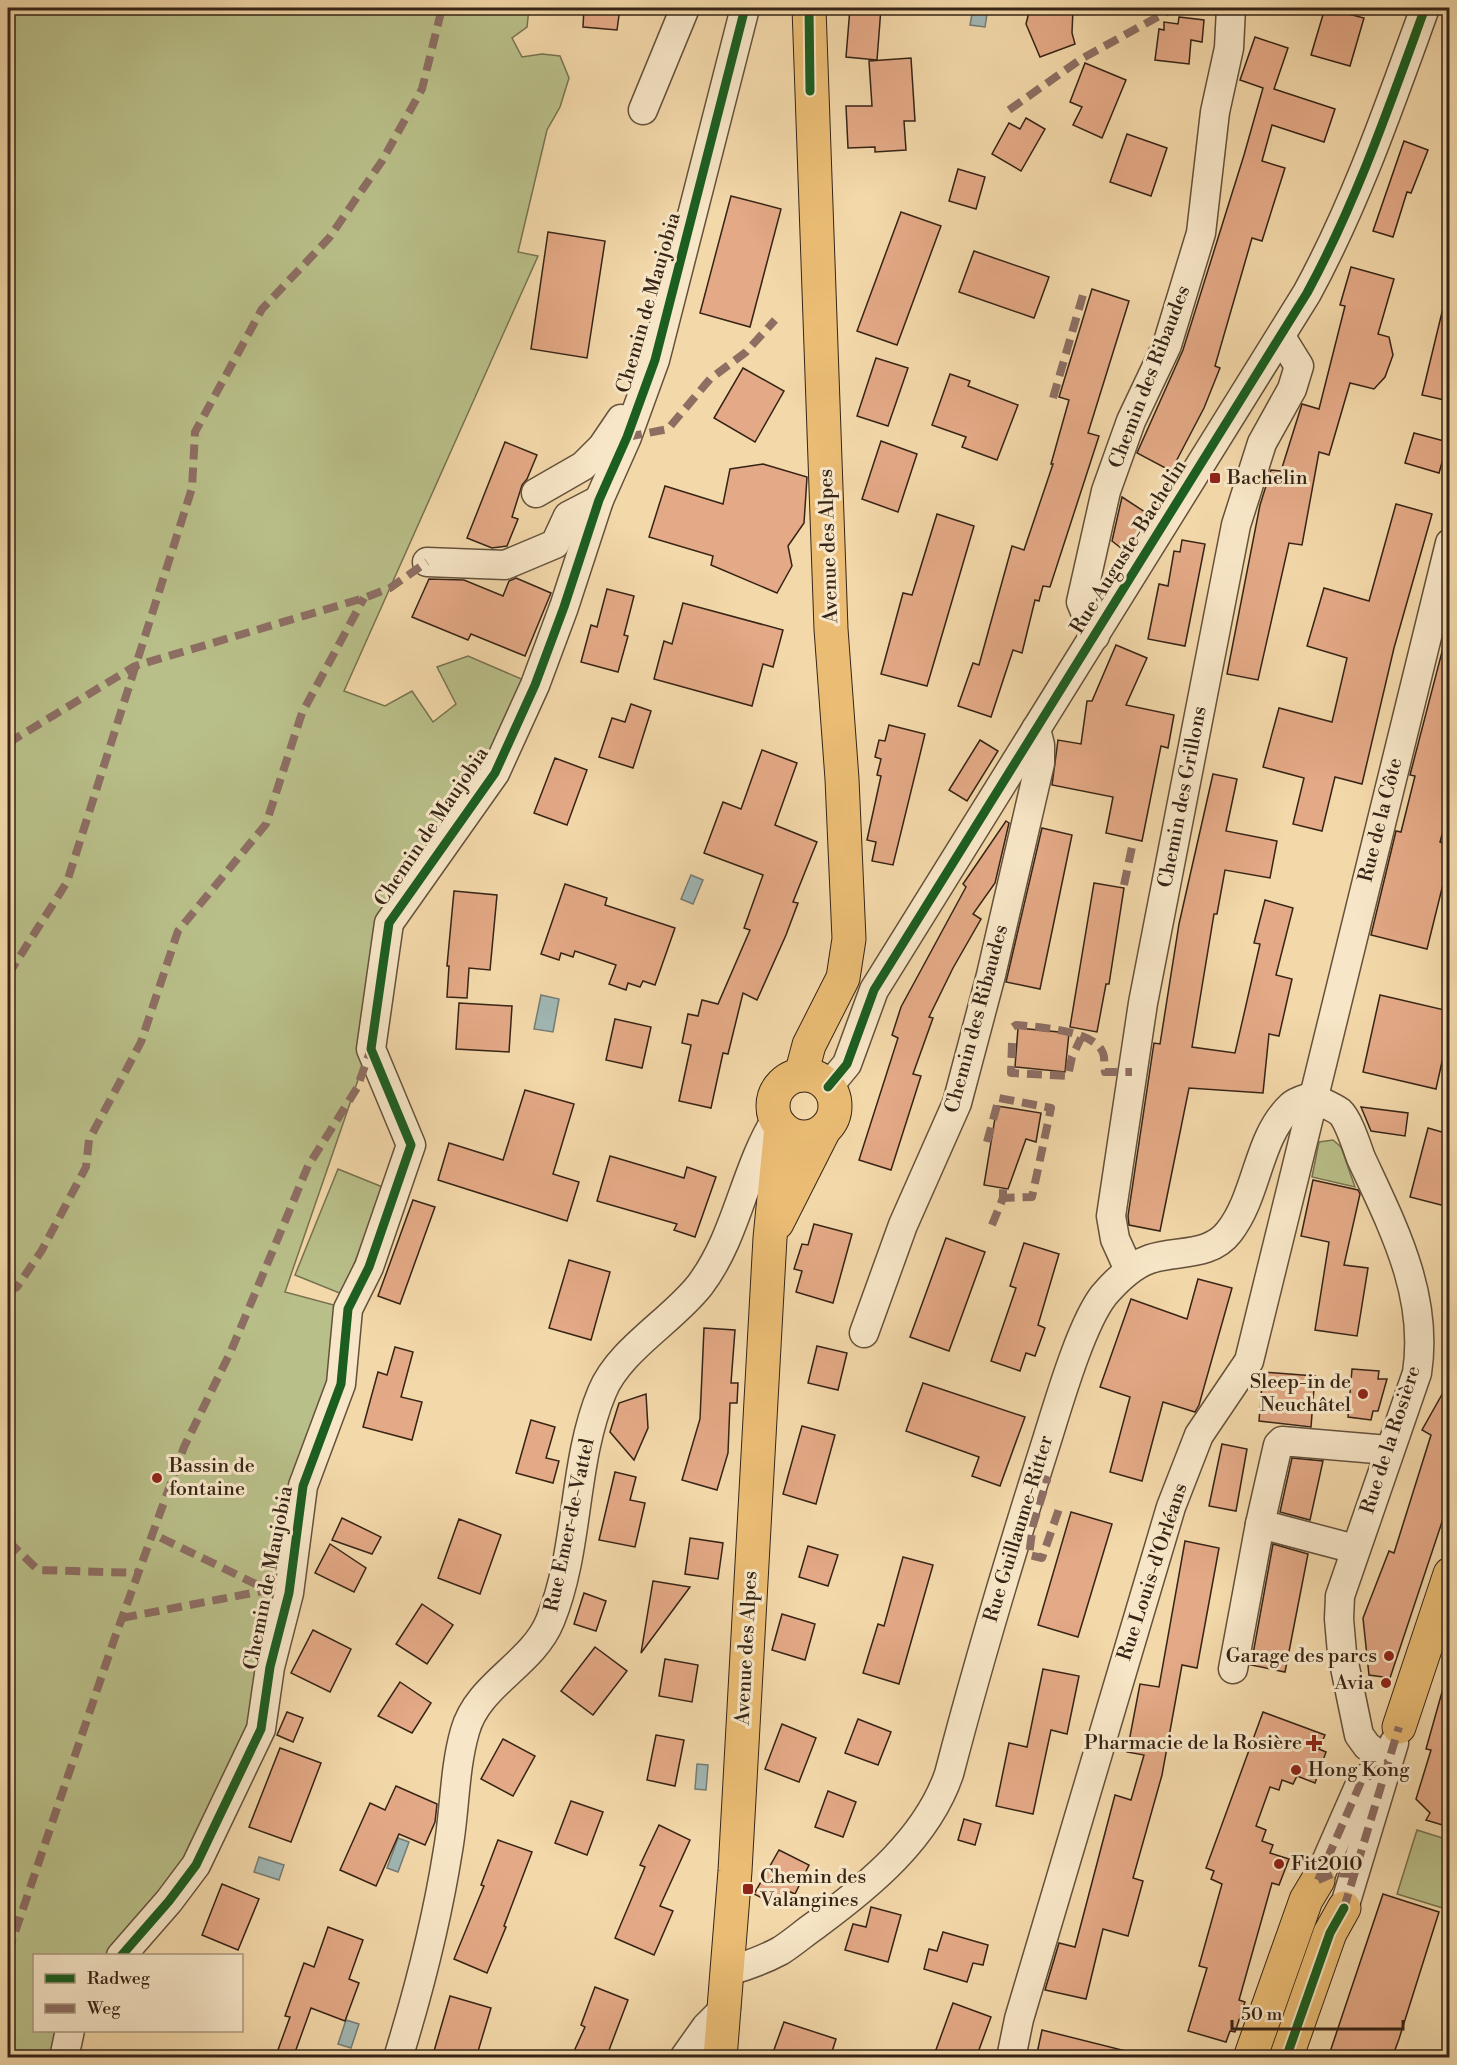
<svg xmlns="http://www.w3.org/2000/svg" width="1457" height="2065" viewBox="0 0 1457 2065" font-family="'Libre Bodoni',serif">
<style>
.green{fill:#b9bf89;stroke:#787250;stroke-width:1.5}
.water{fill:#a0b7b4;stroke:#767c75;stroke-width:1.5}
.building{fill:#e4a986;stroke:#362416;stroke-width:1.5}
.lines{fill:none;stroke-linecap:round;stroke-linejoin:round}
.minor-casing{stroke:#65513b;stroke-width:31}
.major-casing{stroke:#362416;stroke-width:35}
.minor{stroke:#f7e6c7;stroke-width:28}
.major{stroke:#eabc74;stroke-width:33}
.quiet{stroke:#8d6e63;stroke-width:8;stroke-dasharray:15 8;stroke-linecap:butt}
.cycleway-casing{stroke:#f7e6c7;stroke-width:13}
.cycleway{stroke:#1b5e20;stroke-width:9}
.poi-dot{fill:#8f2418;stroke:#f7e6c7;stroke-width:2}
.labels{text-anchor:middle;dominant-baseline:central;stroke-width:6;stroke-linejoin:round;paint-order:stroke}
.street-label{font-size:20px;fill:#362416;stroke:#f7e6c7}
.poi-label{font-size:20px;fill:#362416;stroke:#f7e6c7;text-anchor:start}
</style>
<rect width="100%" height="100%" fill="#f3d8a9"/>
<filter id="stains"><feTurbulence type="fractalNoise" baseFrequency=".00333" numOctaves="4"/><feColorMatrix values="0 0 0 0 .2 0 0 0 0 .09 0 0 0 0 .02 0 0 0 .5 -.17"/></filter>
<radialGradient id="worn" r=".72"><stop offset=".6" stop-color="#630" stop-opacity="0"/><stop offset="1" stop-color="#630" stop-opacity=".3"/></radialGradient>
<!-- green -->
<g class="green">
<path d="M8,8H529L527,27L512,38L522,57L542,54L560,56L569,78L560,107L547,130L518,252L538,256L344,691L385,706L412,691L433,722L456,704L437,667L468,656L533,684L492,773L386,922L369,1048L285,1292L345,1308L254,1720L212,1819L115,1955L34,1956V2030L64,2031L58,2057L8,2058Z"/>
<path d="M1333,1140L1341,1147L1355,1187L1312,1177L1319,1142Z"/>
<path d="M338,1169L385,1188L342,1294L295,1275Z"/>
<path d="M1417,1830L1449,1840V1910L1397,1894Z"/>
</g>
<!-- water -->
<g class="water">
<path d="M973,8H988L985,27L970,25Z"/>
<path d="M691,875L703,880L693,904L681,899Z"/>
<path d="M541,995L559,999L553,1032L534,1029Z"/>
<path d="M697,1764L708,1765L706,1790L695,1789Z"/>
<path d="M398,1838L409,1842L398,1872L387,1868Z"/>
<path d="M259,1857L284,1865L279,1880L254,1872Z"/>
<path d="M346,2020L359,2024L351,2048L338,2044Z"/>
</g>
<!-- building -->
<g class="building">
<path d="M584,8H620L617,30L583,27Z"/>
<path d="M850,8H881L877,60L846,57Z"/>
<path d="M1030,8L1073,9L1072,33L1075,44L1040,57L1026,24Z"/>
<path d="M1325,8L1364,18L1350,66L1311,55Z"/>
<path d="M1179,17L1204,20L1202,42L1191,40L1189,64L1155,60L1159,29L1164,30V22L1178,24Z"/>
<path d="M1255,37L1288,48L1274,89L1335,109L1324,142L1272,125L1262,161L1285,168L1262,241L1252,238L1215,366L1220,368L1204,408L1171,471L1137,453L1183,350L1244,155L1263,88L1240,80Z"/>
<path d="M911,58L915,121H904L906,150L875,152V147L848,148L846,106H872L869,61Z"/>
<path d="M1085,63L1126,80L1102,138L1073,125L1082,107L1070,102Z"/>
<path d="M1026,118L1045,129L1021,171L992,154L1009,123L1020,129Z"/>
<path d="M1127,134L1167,148L1151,196L1110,182Z"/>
<path d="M1404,141L1428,150L1411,193L1407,192L1393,237L1373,231Z"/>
<path d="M958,169L985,177L976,209L949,201Z"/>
<path d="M731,196L781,209L750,327L700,313Z"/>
<path d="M901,212L941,226L897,345L857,331Z"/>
<path d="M548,232L605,241L587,358L531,349Z"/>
<path d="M974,251L1049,277L1034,318L959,292Z"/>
<path d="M1351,267L1394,279L1378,334L1389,337L1393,355L1385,377L1374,389L1350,383L1329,455L1319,452L1302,545L1289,543L1258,680L1227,674L1260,505L1271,470L1281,471L1302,404L1319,409L1345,306L1340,305Z"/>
<path d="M1092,289L1129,301L1088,433L1099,436L1050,587L1043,586L1039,601L1035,600L1022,653L1013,650L991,717L958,706L973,663L979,665L1012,546L1024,550L1053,464H1051L1069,400L1059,397Z"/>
<path d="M1443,308L1449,309V401L1422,395Z"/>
<path d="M876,358L908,368L888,426L857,416Z"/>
<path d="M743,368L784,391L755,442L714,418Z"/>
<path d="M950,374L970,381L968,386L1018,405L997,460L962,447L966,437L932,425Z"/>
<path d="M1414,433L1448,442L1439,473L1405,463Z"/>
<path d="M881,441L917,454L898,512L862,499Z"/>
<path d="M505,442L537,455L527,479L522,485L512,517L518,519L507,546L492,548L467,538Z"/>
<path d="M763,464L807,477L804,523L788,546L792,566L777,593L711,565L713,556L649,537L665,486L723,504L730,469Z"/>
<path d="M1122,497L1148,514L1126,552L1112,541Z"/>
<path d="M1396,504L1432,514L1394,648L1362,784L1335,777L1322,831L1293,824L1304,778L1263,767L1279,708L1332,722L1347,658L1307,646L1324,588L1369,601Z"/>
<path d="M937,514L974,526L927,686L881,674L903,593L912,595Z"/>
<path d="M1182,540L1205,544L1185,646L1148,639L1159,584L1168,586L1174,551L1180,552Z"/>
<path d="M516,578L551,593L525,656L471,634L468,640L412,617L429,579L464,580L503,596L509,581Z"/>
<path d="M607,589L634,596L624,635L628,636L618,672L581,662L591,625L597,627Z"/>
<path d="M683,603L783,630L773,667L763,664L752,706L654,679L664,641L672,644Z"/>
<path d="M1444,644L1449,645V810L1440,842L1449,845V860L1427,949L1371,935L1396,831L1401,832L1415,776L1410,775Z"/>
<path d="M1116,645L1147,658L1126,705L1174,715L1168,748L1161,746L1142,841L1106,833L1113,797L1052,785L1058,740L1081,744L1087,701H1092Z"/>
<path d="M631,704L651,711L633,768L599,757L612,718L625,722Z"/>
<path d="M889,725L925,734L893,865L872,861L876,842L867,840L881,776L877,775L881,759L875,757L879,740L885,741Z"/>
<path d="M980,740L998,751L967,801L949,790Z"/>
<path d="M762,750L797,763L775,825L817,842L793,902L798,903L786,935L757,1000L743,993L728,1054L723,1053L711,1108L679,1101L691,1045L682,1043L688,1014L698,1016L702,1000L718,1004L750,930L744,928L763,875L704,853L723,802L741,809Z"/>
<path d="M555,758L587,770L567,825L534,813Z"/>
<path d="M1213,774L1237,779L1226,831L1277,841L1270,878L1225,870L1217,914H1214L1192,1047L1235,1053L1260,944L1254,943L1265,900L1293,908L1276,975L1292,979L1279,1036L1269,1034L1263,1093L1189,1088L1160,1231L1129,1225L1128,1216L1154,1043L1160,1044L1179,924Z"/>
<path d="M1006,821L1009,823L995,883L973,914L981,919L953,968L929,1017L933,1018L913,1074L921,1076L891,1170L859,1160L898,1038L892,1035L901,1007L966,887L963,884Z"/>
<path d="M1042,828L1072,835L1040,989L1006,982Z"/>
<path d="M1094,883L1124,888L1109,984H1106L1097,1032L1070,1027Z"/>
<path d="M565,884L607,898L605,905L675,928L655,985L643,981L640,987L628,983L626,990L609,984L616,965L575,951L573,957L561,953L559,960L541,954Z"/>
<path d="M454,891L497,895L490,970L469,968L467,998L447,997L449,966H447Z"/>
<path d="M1380,995L1449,1011V1030L1436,1089L1363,1072Z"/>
<path d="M459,1003L512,1006L509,1052L456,1049Z"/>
<path d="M615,1019L651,1027L642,1068L606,1060Z"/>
<path d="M1018,1028L1069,1033L1065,1072L1015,1067Z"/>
<path d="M525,1090L574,1104L553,1174L579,1182L567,1221L438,1180L449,1143L503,1160Z"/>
<path d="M997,1106L1041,1113L1036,1142L1026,1139L1008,1189L984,1185Z"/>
<path d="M1361,1107L1408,1113L1405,1136L1371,1131Z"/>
<path d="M1428,1128L1449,1134V1207L1410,1197Z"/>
<path d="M610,1156L684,1178L687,1167L716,1177L695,1237L674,1230L677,1224L597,1201Z"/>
<path d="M1313,1180L1358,1190L1360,1194L1344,1265L1368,1268L1357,1336L1315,1330L1329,1242L1301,1236Z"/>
<path d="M413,1200L435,1207L400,1304L378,1296Z"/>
<path d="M814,1224L852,1234L833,1303L796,1292L802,1271L794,1269L802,1244L808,1245Z"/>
<path d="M946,1238L985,1252L949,1351L910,1337Z"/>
<path d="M1024,1243L1059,1254L1038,1325L1045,1328L1035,1356L1026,1353L1020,1371L991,1361L1016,1288L1010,1286Z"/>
<path d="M569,1260L610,1272L591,1340L549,1328Z"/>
<path d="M1198,1279L1232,1288L1199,1405L1195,1412L1163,1402L1142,1481L1110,1472L1130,1397L1100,1387L1131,1299L1187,1319Z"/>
<path d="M704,1328L735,1330L731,1383H738L737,1403H730L728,1453L717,1490L682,1480L700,1419Z"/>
<path d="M817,1346L847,1353L838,1390L808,1383Z"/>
<path d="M395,1347L413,1352L401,1397L422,1402L412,1440L363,1427L378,1372L387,1375Z"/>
<path d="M1352,1369L1379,1371L1378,1379H1387L1378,1411H1373L1371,1420L1348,1417Z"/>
<path d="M1263,1372L1315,1376L1311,1427L1259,1421Z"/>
<path d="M1449,1382V1501L1390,1678L1369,1675L1363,1618L1389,1551L1394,1553L1431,1435L1422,1430Z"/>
<path d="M923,1383L1025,1417L1000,1486L972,1476L979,1457L906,1431Z"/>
<path d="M646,1394L648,1428L634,1460L610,1432L619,1403Z"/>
<path d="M531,1420L555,1427L546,1458L559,1461L553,1483L516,1473Z"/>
<path d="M802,1426L835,1435L816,1504L783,1494Z"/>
<path d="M1222,1444L1247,1449L1236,1511L1209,1506Z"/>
<path d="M1292,1458L1323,1461L1310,1520L1280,1512Z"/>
<path d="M615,1472L636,1477L630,1500L645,1503L635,1547L599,1540Z"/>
<path d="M1071,1512L1112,1524L1078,1637L1038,1625Z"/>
<path d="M342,1518L381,1537L372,1554L332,1540Z"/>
<path d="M459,1519L501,1535L480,1594L438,1578Z"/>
<path d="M690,1538L723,1543L718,1579L685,1574Z"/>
<path d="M1185,1541L1219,1548L1197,1668L1182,1665L1162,1775L1133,1878L1143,1881L1128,1936L1103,1929L1086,1999L1045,1990L1059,1943L1075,1947L1115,1795L1131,1800L1144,1755L1127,1752L1140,1684L1159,1687Z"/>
<path d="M330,1544L366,1568L354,1592L315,1573Z"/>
<path d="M1273,1544L1308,1554L1285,1672L1251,1665Z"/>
<path d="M808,1546L838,1555L828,1586L799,1577Z"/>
<path d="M903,1557L933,1565L899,1684L863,1673L878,1624L884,1626Z"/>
<path d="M653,1581L690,1587L641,1653Z"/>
<path d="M584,1593L606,1601L596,1631L574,1624Z"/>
<path d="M422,1604L453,1625L427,1664L396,1644Z"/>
<path d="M782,1614L815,1624L805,1660L772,1650Z"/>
<path d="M313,1630L351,1649L330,1692L291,1673Z"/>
<path d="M595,1647L627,1671L593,1715L561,1691Z"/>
<path d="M665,1659L698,1665L692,1702L659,1696Z"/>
<path d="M1043,1669L1079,1676L1067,1734L1051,1730L1033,1814L996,1806L1009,1743L1027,1747Z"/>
<path d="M400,1682L431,1703L412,1733L378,1716Z"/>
<path d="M1444,1685H1449V1827L1426,1820L1430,1813L1416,1799L1431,1750L1426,1749Z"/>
<path d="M287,1712L303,1718L293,1742L277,1735Z"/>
<path d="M1263,1712L1325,1735L1319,1749L1326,1752L1315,1783L1297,1776L1293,1784L1282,1780L1279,1790L1270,1787L1256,1826L1266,1830L1262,1841L1273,1845L1270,1853L1289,1859L1279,1885L1272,1883L1239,2000L1245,2002L1235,2032L1230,2031L1226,2042L1188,2031L1207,1968L1199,1966L1222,1884L1211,1879L1214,1871L1206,1868Z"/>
<path d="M858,1719L891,1732L878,1765L845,1753Z"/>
<path d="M782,1724L816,1738L799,1782L765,1769Z"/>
<path d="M656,1735L684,1740L675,1786L647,1780Z"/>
<path d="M503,1739L535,1756L513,1796L481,1779Z"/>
<path d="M280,1748L321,1763L291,1842L249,1827Z"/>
<path d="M396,1786L437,1804L435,1822L425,1845L399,1834L376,1886L340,1870L370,1803L385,1810Z"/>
<path d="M828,1791L856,1802L843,1837L815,1827Z"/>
<path d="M571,1801L603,1812L587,1855L555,1843Z"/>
<path d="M964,1819L981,1824L975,1845L958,1840Z"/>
<path d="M659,1825L690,1840L660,1906L673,1911L654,1955L615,1938L645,1867L640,1865Z"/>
<path d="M498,1840L532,1852L504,1926L506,1927L487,1973L454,1959L484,1886L481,1885Z"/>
<path d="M779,1850L809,1865L795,1894L786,1890L778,1906L754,1894Z"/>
<path d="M222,1884L259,1899L238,1950L202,1935Z"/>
<path d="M1383,1894L1439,1912L1399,2039L1392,2058H1328Z"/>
<path d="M871,1907L901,1915L888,1962L845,1950L853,1924L866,1927Z"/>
<path d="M328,1927L363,1940L349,1979L359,1983L345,2021L311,2008L293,2058H275L290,2017L285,2016L304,1963L314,1967Z"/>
<path d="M943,1932L988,1945L983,1965L973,1963L967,1982L924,1969L929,1949L937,1951Z"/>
<path d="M595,1987L628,2000L606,2058H571L585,2027L581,2025Z"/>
<path d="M450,1996L491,2008L476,2058H432Z"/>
<path d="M953,2003L991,2017L976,2058H933Z"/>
<path d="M784,2022L836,2039L830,2058H771Z"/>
<path d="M1042,2030L1126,2051L1125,2058H1036Z"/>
</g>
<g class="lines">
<defs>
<g id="minor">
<path d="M643,110L685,8"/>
<path d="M536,493L583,466L602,447L621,419"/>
<path d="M427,562L505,565L555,544L568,516L599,500"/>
<path d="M1095,636L1081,602L1106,491L1131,421L1167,345L1201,233L1215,112L1229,48L1231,8"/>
<path d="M828,1087L847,1064L874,990L1307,293C1356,203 1390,104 1425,8"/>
<path d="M1311,1097C1320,1102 1332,1106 1340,1112C1348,1119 1357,1147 1361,1158C1393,1227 1429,1295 1417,1373L1340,1596L1339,1619L1342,1653L1359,1735L1367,1746L1388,1762"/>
<path d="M1129,1270L1115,1239L1111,1216L1143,1003L1236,525L1262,443L1292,389L1299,366L1281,337"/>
<path d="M864,1333L903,1225L957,1103L991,975L1040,763V745L1036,729"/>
<path d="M1260,1524L1355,1549"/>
<path d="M1233,1669L1260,1524L1278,1445L1282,1441L1388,1450"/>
<path d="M1318,1880L1361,1782L1388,1762"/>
<path d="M1344,1908L1394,1743"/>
<path d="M121,1956L169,1901L196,1865L261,1729L270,1667L289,1593L303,1486L341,1384L348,1309L369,1267L411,1145L371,1049L389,923L495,773L535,685L564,607L599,500L627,437L655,360L745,8"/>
<path d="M729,1971C746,1966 765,1959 780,1951C793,1943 805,1932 817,1924C870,1885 927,1838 949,1774C978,1663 1011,1553 1046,1443C1058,1405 1081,1324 1104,1295C1116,1281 1132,1265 1150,1259C1177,1250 1210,1257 1229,1232C1258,1195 1257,1138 1291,1106C1296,1101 1305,1099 1311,1097"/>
<path d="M64,2058L70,2030"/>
<path d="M398,2058C419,1990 437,1920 448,1850C455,1811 454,1769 465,1731C478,1684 532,1665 550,1621C580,1548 572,1464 602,1392C619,1350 672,1321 700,1285C737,1236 744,1171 776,1119"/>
<path d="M684,2058L706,2027L726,2007"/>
<path d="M1011,2058L1019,2019L1171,1507L1199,1435L1249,1361L1450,543"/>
</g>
<g id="major">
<path d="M801,1075L809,1045L843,978L849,939L842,779L831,629L809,8"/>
<circle cx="804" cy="1106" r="31"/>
<path d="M777,1223L824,1130"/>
<path d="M1399,1727L1450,1574"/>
<path d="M720,2058L735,1871L770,1238L781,1127"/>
<path d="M1250,2058L1306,1900L1318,1880"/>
<path d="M1286,2058L1330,1933L1344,1908"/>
</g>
</defs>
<!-- minor casing -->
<use href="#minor" class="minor-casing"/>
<!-- major casing -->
<use href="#major" class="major-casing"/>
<!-- minor -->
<use href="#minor" class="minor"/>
<!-- major -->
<use href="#major" class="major"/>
<!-- quiet -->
<g class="quiet">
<path d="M1009,110L1081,59L1174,8"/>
<path d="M1053,398L1085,288"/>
<path d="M627,437L668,429L710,379L746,352L775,320"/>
<path d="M8,743L135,666L364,598L390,588L427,562"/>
<path d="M1124,885L1133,842"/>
<path d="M8,975L67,882L192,488L195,432L262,309L329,238L382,161L422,89L442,8"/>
<path d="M1013,1027L1016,1025C1037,1027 1095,1030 1103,1053C1105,1058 1104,1066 1105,1072H1132"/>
<path d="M1012,1043L1011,1073L1068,1076L1072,1057L1081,1038"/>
<path d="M987,1142L999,1098L1051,1108L1032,1197L1003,1198"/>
<path d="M992,1225L1003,1198V1188"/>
<path d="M8,1292L17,1287L42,1250L86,1167L89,1140L141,1042L178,931L266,824L302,713L364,598"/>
<path d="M1036,1476L1047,1480L1033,1525L1029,1555L1042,1558L1061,1503"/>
<path d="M8,1541L38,1570L139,1573"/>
<path d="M122,1618L268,1590L153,1534"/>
<path d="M1318,1880L1361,1782L1388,1762"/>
<path d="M1318,1880L1334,1873L1354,1874"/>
<path d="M1344,1908L1399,1727"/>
<path d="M8,1953L114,1640L184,1447L231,1351L308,1166L357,1088L371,1049"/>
</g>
<defs>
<g id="cycleway">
<path d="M809,8L810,91"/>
<path d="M828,1087L847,1064L874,990L1307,293C1356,203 1390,104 1425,8"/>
<path d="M121,1956L169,1901L196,1865L261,1729L270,1667L289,1593L303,1486L341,1384L348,1309L369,1267L411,1145L371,1049L389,923L495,773L535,685L564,607L599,500L627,437L655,360L745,8"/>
<path d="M1286,2058L1330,1933L1344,1908"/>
</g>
</defs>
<!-- cycleway casing -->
<use href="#cycleway" class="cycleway-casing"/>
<!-- cycleway -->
<use href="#cycleway" class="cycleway"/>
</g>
<!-- markers -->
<g class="poi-dot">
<rect x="1209" y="472" width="12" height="12" rx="3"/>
<circle cx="1363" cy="1394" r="6"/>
<circle cx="157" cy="1478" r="6"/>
<circle cx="1389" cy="1656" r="6"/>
<circle cx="1386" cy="1683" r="6"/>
<path d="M1311 1734h6v6h6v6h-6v6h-6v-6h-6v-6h6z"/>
<circle cx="1296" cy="1770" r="6"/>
<circle cx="1279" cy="1864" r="6"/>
<rect x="742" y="1883" width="12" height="12" rx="3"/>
</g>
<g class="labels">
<!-- street labels -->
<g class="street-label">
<text transform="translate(649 303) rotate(-74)">Chemin de Maujobia</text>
<text transform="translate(1150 377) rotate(-69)">Chemin des Ribaudes</text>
<text transform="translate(829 546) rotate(-92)">Avenue des Alpes</text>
<text transform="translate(1129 547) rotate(-58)">Rue Auguste-Bachelin</text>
<text transform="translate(1183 797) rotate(-79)">Chemin des Grillons</text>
<text transform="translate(1381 820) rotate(-76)">Rue de la Côte</text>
<text transform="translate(432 827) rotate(-56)">Chemin de Maujobia</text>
<text transform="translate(977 1019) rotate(-75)">Chemin des Ribaudes</text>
<text transform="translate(1391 1440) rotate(-72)">Rue de la Rosière</text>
<text transform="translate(570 1525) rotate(-78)">Rue Emer-de-Vattel</text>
<text transform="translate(1019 1529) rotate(-73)">Rue Guillaume-Ritter</text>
<text transform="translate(1153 1572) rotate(-72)">Rue Louis-d'Orléans</text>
<text transform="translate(269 1578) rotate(-79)">Chemin de Maujobia</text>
<text transform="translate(747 1648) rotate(-87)">Avenue des Alpes</text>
</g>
<!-- poi labels -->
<g class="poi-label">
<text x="1227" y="478">Bachelin</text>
<text x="1351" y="1382" text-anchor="end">Sleep-in de<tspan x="1351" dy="23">Neuchâtel</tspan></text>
<text x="169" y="1466">Bassin de<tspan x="169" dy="23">fontaine</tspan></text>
<text x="1377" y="1656" text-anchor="end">Garage des parcs</text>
<text x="1374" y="1683" text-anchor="end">Avia</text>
<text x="1302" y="1743" text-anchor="end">Pharmacie de la Rosière</text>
<text x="1308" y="1770">Hong Kong</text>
<text x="1291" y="1864">Fit2010</text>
<text x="760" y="1877">Chemin des<tspan x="760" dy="23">Valangines</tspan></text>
</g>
</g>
<!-- margin -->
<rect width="1457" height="2065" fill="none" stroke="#f3d8a9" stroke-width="30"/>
<rect x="9" y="9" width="1439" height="2047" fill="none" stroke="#362416" stroke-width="3"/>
<rect x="15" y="15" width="1427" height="2035" fill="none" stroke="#362416" stroke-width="1.5"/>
<!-- legend -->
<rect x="33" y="1954" width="210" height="78" fill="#f7e6c7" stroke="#aa9880" stroke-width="1.5"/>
<rect x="45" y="1974" width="30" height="9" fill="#1b5e20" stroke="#aa9880" stroke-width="1.5"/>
<text x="87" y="1984" font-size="18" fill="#362416">Radweg</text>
<rect x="45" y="2004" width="30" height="9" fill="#8d6e63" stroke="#aa9880" stroke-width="1.5"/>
<text x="87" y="2014" font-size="18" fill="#362416">Weg</text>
<!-- scale -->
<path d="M1232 2020v9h171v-9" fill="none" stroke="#362416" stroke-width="3"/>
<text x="1241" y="2020" font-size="18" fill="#362416" stroke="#f7e6c7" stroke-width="4.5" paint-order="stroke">50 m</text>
<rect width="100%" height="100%" filter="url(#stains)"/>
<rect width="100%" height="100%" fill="url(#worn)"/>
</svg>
